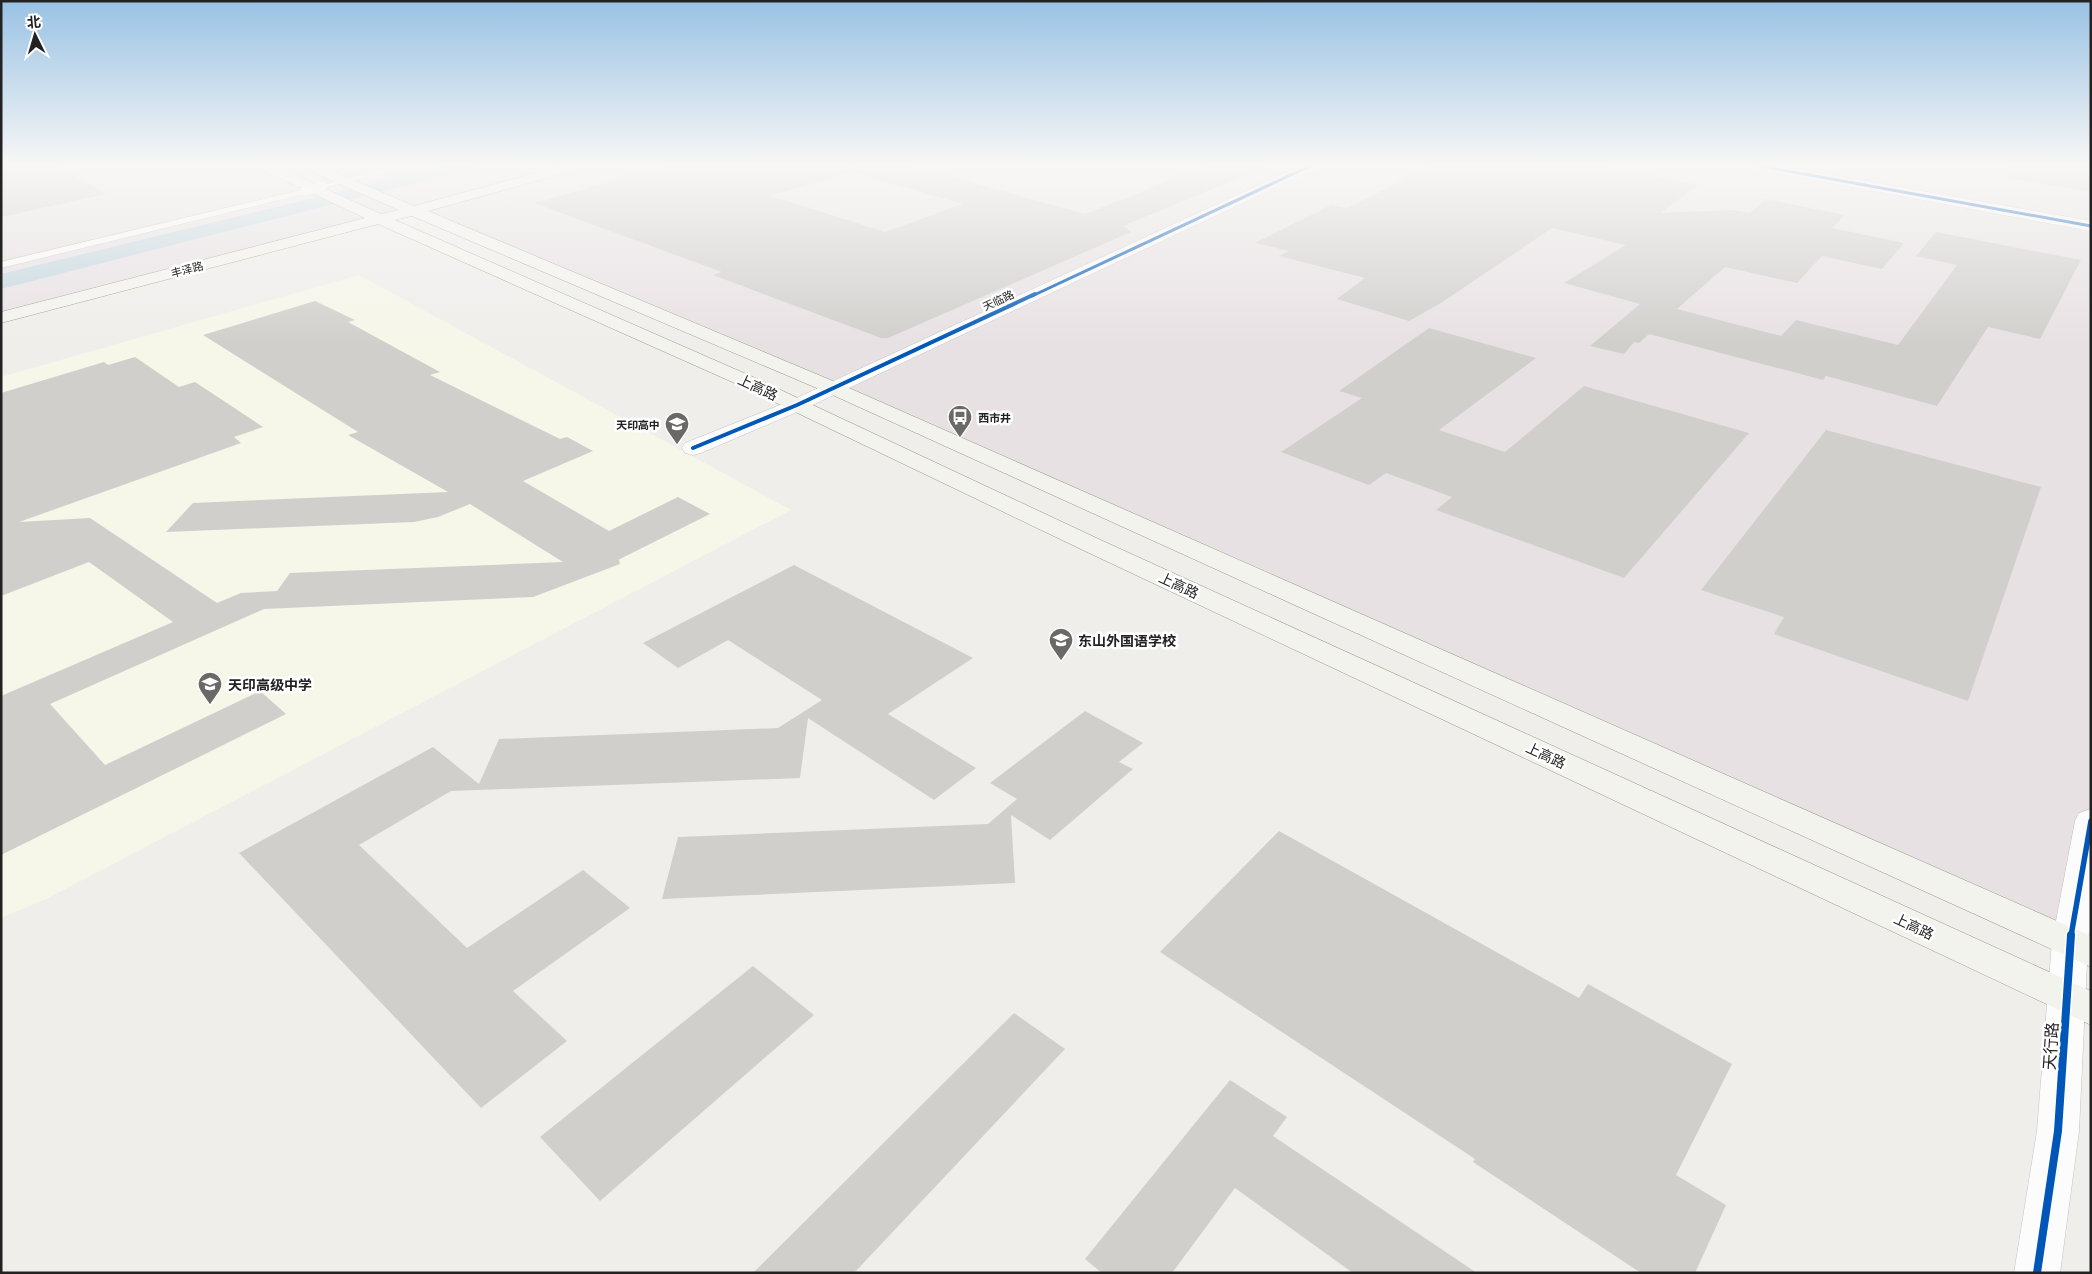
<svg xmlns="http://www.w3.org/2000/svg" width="2092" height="1274" viewBox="0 0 2092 1274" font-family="'Exo 2','Noto Sans SC',sans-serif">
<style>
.industrial{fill:#e8e1e4}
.education{fill:#f6f6e9}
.water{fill:#c3d6de}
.building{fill:#d1cfcc}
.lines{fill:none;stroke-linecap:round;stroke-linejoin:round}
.service-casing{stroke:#c3c3c1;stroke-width:1}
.tertiary-casing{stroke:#c3c3c1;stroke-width:1}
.secondary-casing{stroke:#959885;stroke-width:1}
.service{fill:#fdfcfc;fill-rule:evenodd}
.tertiary{fill:#fdfcfc;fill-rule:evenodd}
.secondary{fill:#f3f3ee;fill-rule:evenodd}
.service-bridge-casing{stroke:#c3c3c1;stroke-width:9;stroke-linecap:butt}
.service-bridge{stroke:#fdfcfc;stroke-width:9}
.cycleway-far3-casing{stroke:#fff;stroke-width:5}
.cycleway-far2-casing{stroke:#fff;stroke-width:6}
.cycleway-far1-casing{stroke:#fff;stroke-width:9}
.cycleway-casing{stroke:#fff;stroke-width:11}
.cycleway-far3{stroke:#0057b8;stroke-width:3}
.cycleway-far2{stroke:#0057b8;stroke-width:4}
.cycleway-far1{stroke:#0057b8;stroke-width:5.5}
.cycleway{stroke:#0057b8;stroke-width:8}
.labels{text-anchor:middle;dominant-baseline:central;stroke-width:5;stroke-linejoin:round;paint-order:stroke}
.far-street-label{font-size:11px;fill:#222;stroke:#fff}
.far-poi-label{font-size:11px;font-weight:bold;fill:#222;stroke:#fff;text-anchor:start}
.street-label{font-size:14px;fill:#222;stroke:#fff}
.poi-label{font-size:14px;font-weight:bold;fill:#222;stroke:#fff;text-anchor:start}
.near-street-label{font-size:16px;fill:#222;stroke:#fff}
</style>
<rect width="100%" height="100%" fill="#f0eeeb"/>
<!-- industrial -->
<path class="industrial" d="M1,166H2091V951L1403,644L412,211L1,317Z"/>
<!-- education -->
<path class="education" d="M359,275L791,510L46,899L1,918V377Z"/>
<!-- water -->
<path class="water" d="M445,166H482L1,289V274Z"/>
<!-- building -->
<g class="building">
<path d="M1,166H57L106,194L1,217Z"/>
<path d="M666,166H850L851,171L771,196L885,232L963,204L852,172L853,166H911L1085,214L1207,166H1267L1123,226L1131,232L888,338H881L713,275L722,272L534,203Z"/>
<path d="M1432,166H1599L1698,185L1660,213L1734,210L1750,213L1766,199L1845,215L1832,228L1904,243L1882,269L1822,256L1797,283L1725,267L1677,309L1781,336L1796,320L1898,345L1957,265L1916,256L1936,232L2081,260L2040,339L1988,327L1937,406L1826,376L1823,380L1649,334L1639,343L1634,342L1624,354L1590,346L1640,304L1564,283L1626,245L1552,228L1441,303L1409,321L1337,299L1365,278L1279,256L1289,251L1255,243L1331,205L1347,208Z"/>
<path d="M2010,166H2091V192L2009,178Z"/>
<path d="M315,301L355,320L348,322L440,372L430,375L560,439L567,437L593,451L523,481L609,531L678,497L710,514L618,560H619L620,564L533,597L264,609L50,704L105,765L260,691L286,714L1,855V696L173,622L89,562L1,596V393L104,362L108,365L135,357L179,387L195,382L263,427L234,437L241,443L19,522L90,518L217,603L241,593L277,591L290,573L563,562L470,504L438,517L414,522L166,532L193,503L448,492L348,435L358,432L203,335Z"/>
<path d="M1429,328L1536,358L1439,430L1505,452L1584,386L1749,433L1624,578L1436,510L1452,497L1386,473L1369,485L1281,452L1362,398L1339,391Z"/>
<path d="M1826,430L2041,487L1968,701L1774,634L1784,617L1701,590Z"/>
<path d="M794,565L973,658L888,714L976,768L934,800L808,718L800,778L451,791L359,845L467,948L583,870L630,908L513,991L567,1041L481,1108L239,853L433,747L479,784L499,739L778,728L822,700L728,640L678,668L643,643Z"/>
<path d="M1085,711L1143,743L1119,762L1133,769L1050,840L1011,815L1015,883L662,899L678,837L988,824L1017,799L990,783Z"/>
<path d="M1279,831L1579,998L1588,984L1732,1064L1676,1175L1726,1205L1695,1273H1641L1473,1162L1475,1159L1160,952Z"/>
<path d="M753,966L814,1015L600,1201L540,1137Z"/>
<path d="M1014,1013L1065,1049L854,1273H753Z"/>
<path d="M1230,1080L1287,1117L1273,1136L1477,1273H1353L1235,1188L1172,1273H1102L1085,1259Z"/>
</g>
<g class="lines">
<defs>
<g id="service">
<path d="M399,166H411L323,188L319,186Z"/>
<path d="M305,189H308V193L1,268V262Z"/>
</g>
<g id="tertiary">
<path d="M1300,166H1317L1315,169L804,409L701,453L693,455L685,453L682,448L685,443L790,401Z"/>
<path d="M1753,166H1781L2091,221V231L1760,170Z"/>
<path d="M2091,809V926L2088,942L2079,1131L2060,1273H2014L2037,1131L2052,942L2075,821L2079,813Z"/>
</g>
<path id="secondary" d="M258,166H275L381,214L399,210L305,169L303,166H321L414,206L561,166H582L580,169L428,211L840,384L2091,936V967L826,392L412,216L395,220L753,377L1105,542L2091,991V1025L1087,552L739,385L378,224L1,323V312L365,218L260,169Z"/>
</defs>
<!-- service casing -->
<use href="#service" class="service-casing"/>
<!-- tertiary casing -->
<use href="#tertiary" class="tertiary-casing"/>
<!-- secondary casing -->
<use href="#secondary" class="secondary-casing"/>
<!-- service -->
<use href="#service" class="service"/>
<!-- tertiary -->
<use href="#tertiary" class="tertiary"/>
<!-- secondary -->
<use href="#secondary" class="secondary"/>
<defs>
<path id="service-bridge" d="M305,191L323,186"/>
</defs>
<!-- service-bridge casing -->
<use href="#service-bridge" class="service-bridge-casing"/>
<!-- service-bridge -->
<use href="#service-bridge" class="service-bridge"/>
<defs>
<g id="cycleway-far3">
<path d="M1760,166L2091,226"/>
<path d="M1032,296L1310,166"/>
</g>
<path id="cycleway-far2" d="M693,448L797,405L1035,294"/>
<path id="cycleway-far1" d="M2071,936L2091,821"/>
<path id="cycleway" d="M2037,1273L2058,1131L2071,935"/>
</defs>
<!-- cycleway-far3 casing -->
<use href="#cycleway-far3" class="cycleway-far3-casing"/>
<!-- cycleway-far2 casing -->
<use href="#cycleway-far2" class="cycleway-far2-casing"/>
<!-- cycleway-far1 casing -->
<use href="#cycleway-far1" class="cycleway-far1-casing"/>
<!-- cycleway casing -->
<use href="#cycleway" class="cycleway-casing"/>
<!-- cycleway-far3 -->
<use href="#cycleway-far3" class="cycleway-far3"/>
<!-- cycleway-far2 -->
<use href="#cycleway-far2" class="cycleway-far2"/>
<!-- cycleway-far1 -->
<use href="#cycleway-far1" class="cycleway-far1"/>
<!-- cycleway -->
<use href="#cycleway" class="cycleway"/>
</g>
<!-- sky -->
<linearGradient id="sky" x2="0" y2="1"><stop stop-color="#99c2e4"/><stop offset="0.48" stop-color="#f8f7f6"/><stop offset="1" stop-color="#f8f7f6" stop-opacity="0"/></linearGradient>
<rect width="2092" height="344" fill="url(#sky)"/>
<!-- icons -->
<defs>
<symbol id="bus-pin" viewBox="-11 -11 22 30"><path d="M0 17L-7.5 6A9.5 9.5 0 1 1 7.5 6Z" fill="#6a6968" stroke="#fff"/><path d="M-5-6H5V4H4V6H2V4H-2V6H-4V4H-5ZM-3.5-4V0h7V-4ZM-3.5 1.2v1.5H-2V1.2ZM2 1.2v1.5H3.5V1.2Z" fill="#fff"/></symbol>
<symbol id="school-pin" viewBox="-11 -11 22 30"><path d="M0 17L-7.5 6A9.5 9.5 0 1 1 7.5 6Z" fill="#6a6968" stroke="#fff"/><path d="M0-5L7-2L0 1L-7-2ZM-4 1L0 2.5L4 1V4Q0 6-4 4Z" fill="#fff"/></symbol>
</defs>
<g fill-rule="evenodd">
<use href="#bus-pin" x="946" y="403" width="28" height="38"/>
<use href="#school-pin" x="663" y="410" width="28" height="38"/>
<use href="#school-pin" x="1047" y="626" width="28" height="38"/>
<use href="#school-pin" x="196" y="670" width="28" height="38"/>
</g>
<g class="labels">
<!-- far-street labels -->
<g class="far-street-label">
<text transform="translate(187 269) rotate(-15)">丰泽路</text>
<text transform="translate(998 300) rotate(-25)">天临路</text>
</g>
<!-- far-poi labels -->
<g class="far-poi-label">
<text x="978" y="417">西市井</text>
<text x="660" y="424" text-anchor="end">天印高中</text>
</g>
<!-- street labels -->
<g class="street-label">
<text transform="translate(758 387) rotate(25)">上高路</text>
<text transform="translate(1179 585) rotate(25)">上高路</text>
<text transform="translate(1546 755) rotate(25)">上高路</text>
<text transform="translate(1914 926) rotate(25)">上高路</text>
</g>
<!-- poi labels -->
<g class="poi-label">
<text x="1078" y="640">东山外国语学校</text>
<text x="228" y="684">天印高级中学</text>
</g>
<!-- near-street labels -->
<g class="near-street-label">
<text transform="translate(2050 1046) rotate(-86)">天行路</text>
</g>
</g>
<!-- border -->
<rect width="2092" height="1274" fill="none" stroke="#222222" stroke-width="5"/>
<!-- north arrow -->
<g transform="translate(35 35) rotate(355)" stroke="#ffffff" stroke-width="4" paint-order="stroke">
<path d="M0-4L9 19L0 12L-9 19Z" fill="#222222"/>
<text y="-8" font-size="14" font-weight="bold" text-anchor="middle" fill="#222222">北</text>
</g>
</svg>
